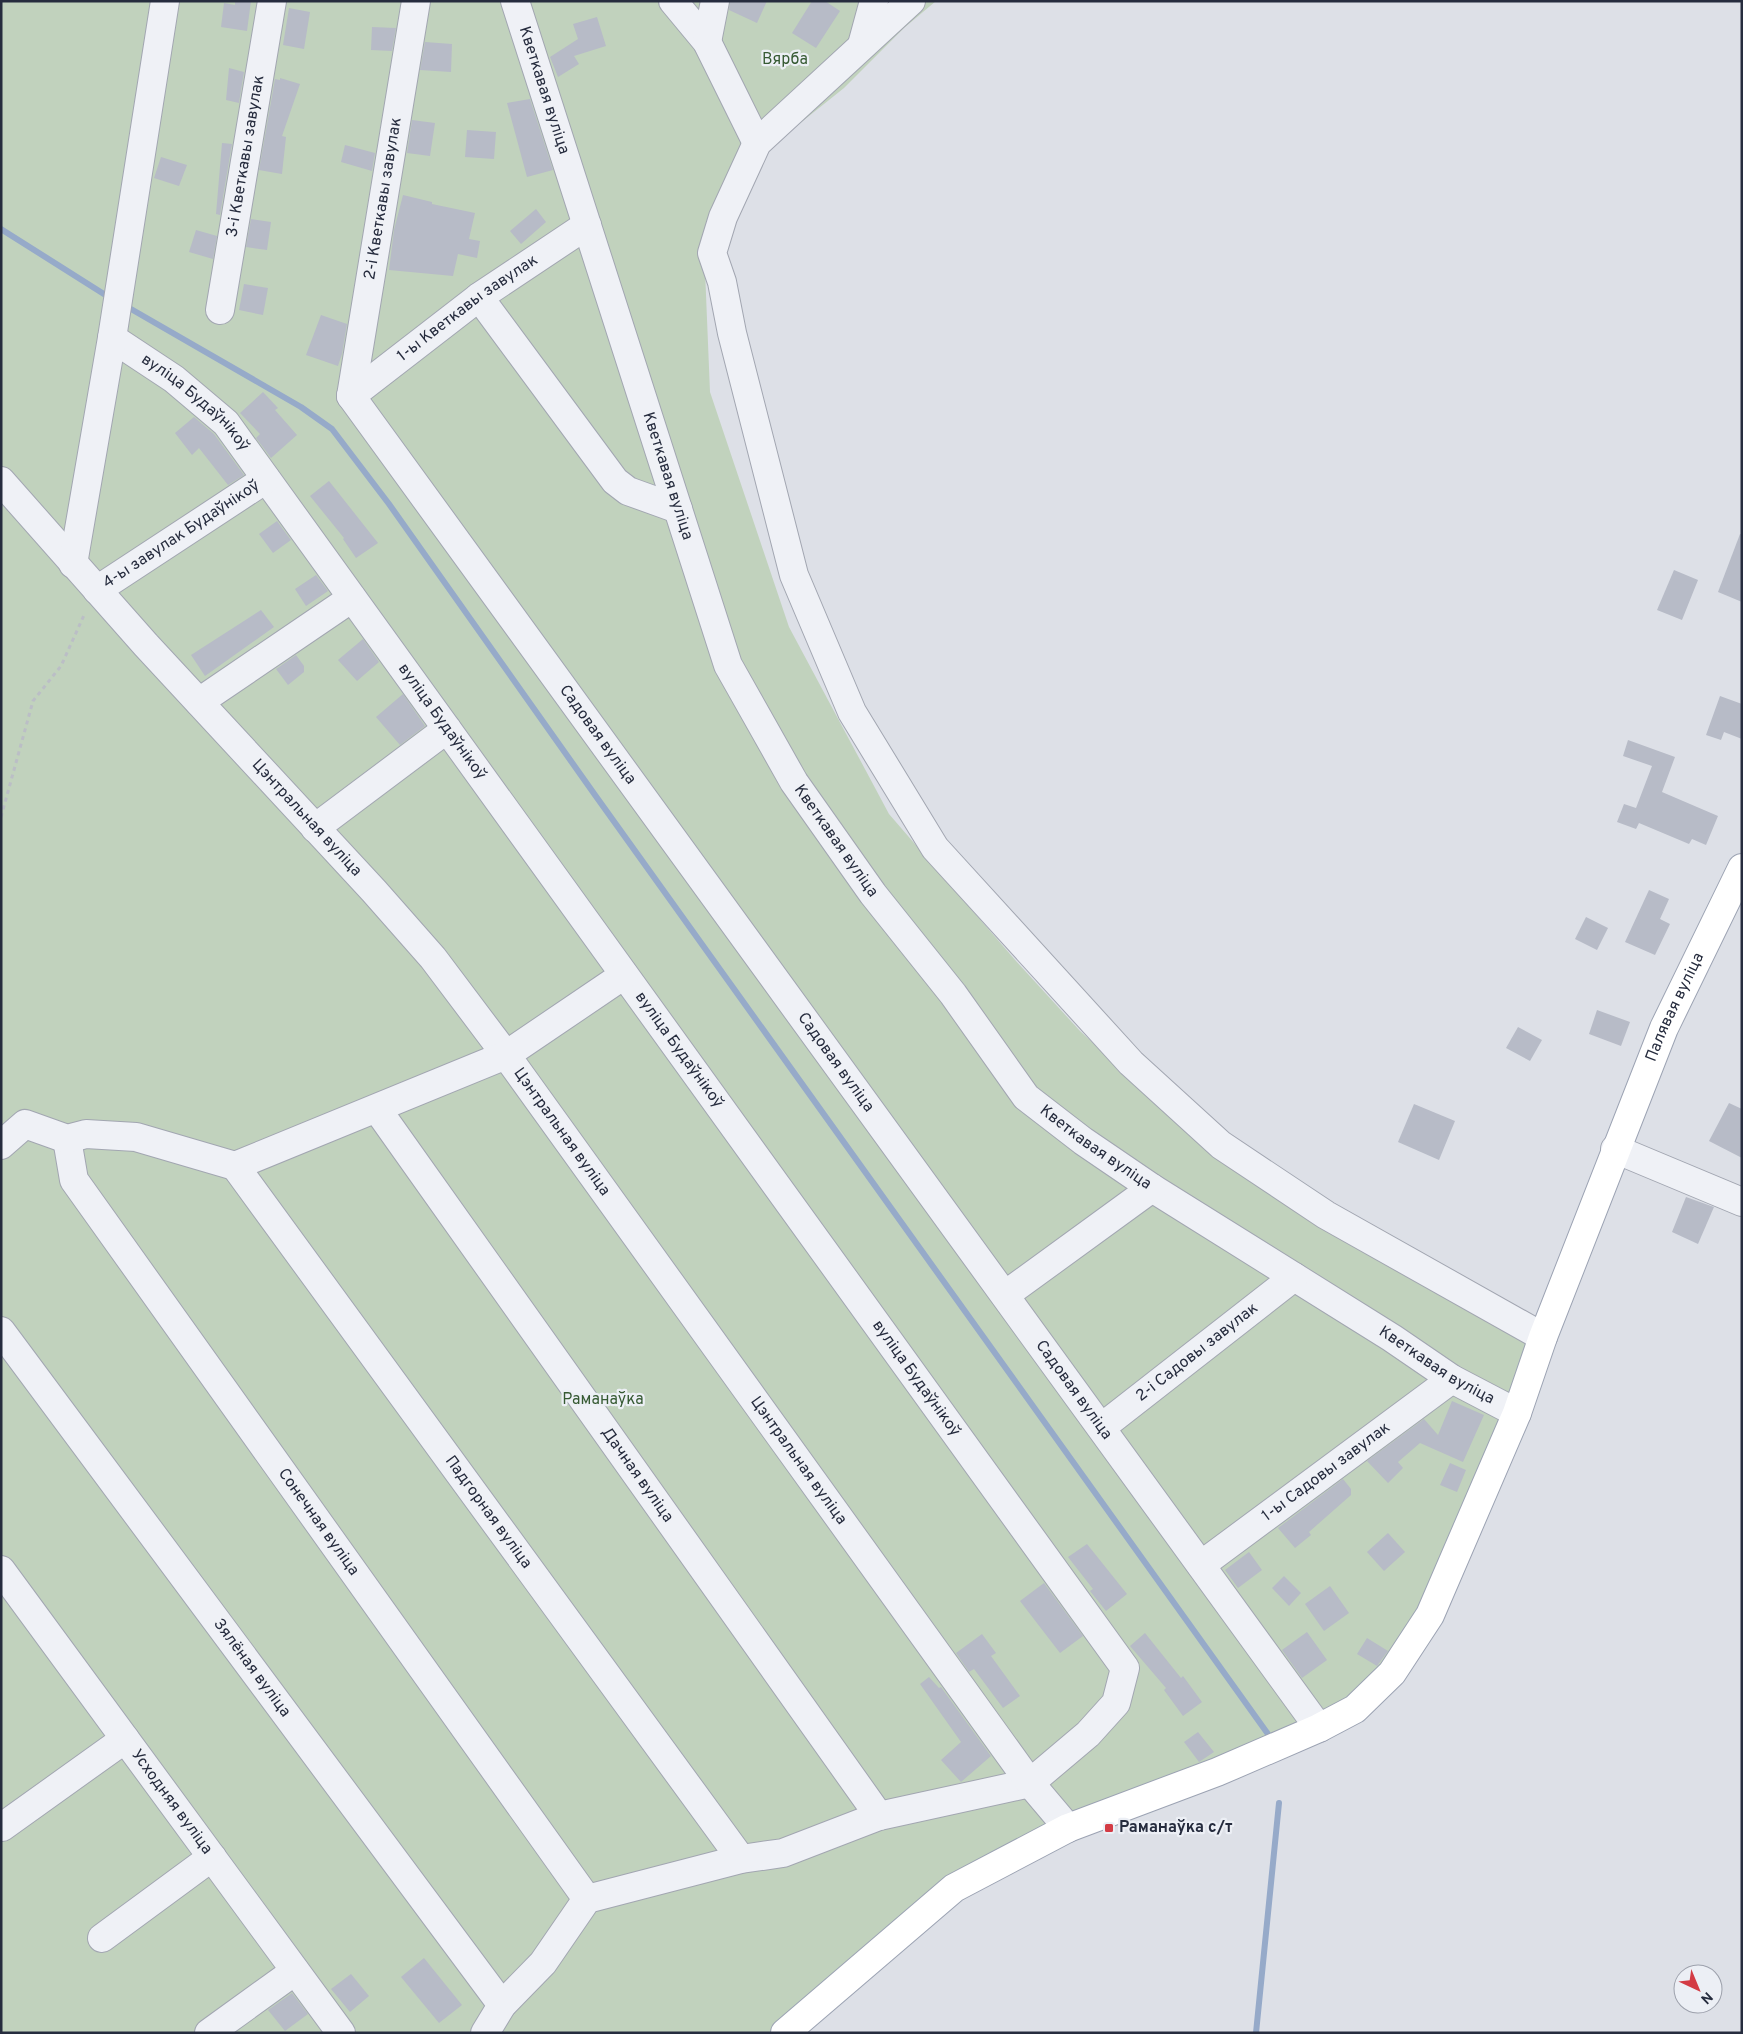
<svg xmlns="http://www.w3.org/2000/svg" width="1743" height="2034" viewBox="0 0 1743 2034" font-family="Overpass,sans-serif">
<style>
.green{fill:#c1d2bd}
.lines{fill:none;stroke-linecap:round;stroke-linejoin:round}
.stream{stroke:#96aac9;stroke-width:6}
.building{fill:#b7bbc7}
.minor-casing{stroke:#a2a6b1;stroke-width:30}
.major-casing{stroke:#9ca3b3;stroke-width:30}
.path{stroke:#bbbec6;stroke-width:3;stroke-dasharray:4 4;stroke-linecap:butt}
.minor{stroke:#eff1f6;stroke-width:28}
.major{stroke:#fff;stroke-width:28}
.poi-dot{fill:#d33b44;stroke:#eceff5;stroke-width:2}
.labels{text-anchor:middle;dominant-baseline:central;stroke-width:4.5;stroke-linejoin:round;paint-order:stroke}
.park-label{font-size:16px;fill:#365a33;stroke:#eceff5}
.street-label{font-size:16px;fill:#262c3e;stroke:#eceff5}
.poi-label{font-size:16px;font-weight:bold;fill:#262c3e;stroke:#eceff5;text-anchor:start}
</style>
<rect width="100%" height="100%" fill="#dde0e7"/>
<!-- green -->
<path class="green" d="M1,1H936L904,28L844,88L779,140L751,131L704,246L710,392L789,627L889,814L1016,961L1080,1031L1194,1137L1543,1337L1430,1615L1355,1709L954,1888L785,2033H1Z"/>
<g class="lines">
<!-- stream -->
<g class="stream">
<path d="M1,229L107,296"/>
<path d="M131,309L301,407L332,429L389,504L595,795L1273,1741"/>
<path d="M1256,2033L1279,1803"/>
</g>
</g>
<!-- building -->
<g class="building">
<path d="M235,1H251L247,31L221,27L224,3L235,5Z"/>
<path d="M730,1H767L757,23L729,10Z"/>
<path d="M812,1H825L840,11L816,48L792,33Z"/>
<path d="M289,8L310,12L304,49L283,45Z"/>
<path d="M597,17L606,46L574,56L579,64L558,77L550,57L578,39L573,24Z"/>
<path d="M372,27L396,28L392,51L371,50Z"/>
<path d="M425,42L452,44L451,72L420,70Z"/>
<path d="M229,68L244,72L239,103L226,100Z"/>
<path d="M280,78L300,84L282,136L286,137L282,174L259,170L275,79L280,80Z"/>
<path d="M530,99L553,170L527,177L507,103Z"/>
<path d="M412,120L435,123L430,156L407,153Z"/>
<path d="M467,130L496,132L494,159L465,157Z"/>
<path d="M222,143L232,144L220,215L216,214Z"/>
<path d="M345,145L375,153L372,171L341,162Z"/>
<path d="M161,157L187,165L179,186L154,178Z"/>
<path d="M403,195L432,202V204L475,213L469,239L480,241L477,258L458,254L453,276L389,270L394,230Z"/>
<path d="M536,209L546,222L521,244L510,231Z"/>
<path d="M251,219L271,222L267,250L246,247Z"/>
<path d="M196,230L217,236L213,259L189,252Z"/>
<path d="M244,284L268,288L263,315L239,310Z"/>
<path d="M321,315L347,324L342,354L338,366L306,355Z"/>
<path d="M263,392L278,408L275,410L297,435L271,458L256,438L260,434L240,413Z"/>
<path d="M194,417L214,434L244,475L228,485L199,448L192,455L175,433Z"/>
<path d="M329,481L378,543L356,558L343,539L344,538L310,496Z"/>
<path d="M277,521L291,540L273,553L259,534Z"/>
<path d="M1740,534H1742V602L1718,592Z"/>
<path d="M1674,570L1698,580L1682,620L1657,610Z"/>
<path d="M316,575L328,591L306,606L295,589Z"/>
<path d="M261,610L274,627L205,676L191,655Z"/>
<path d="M363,639L379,662L357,681L338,660Z"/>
<path d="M296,655L304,666V672L288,685L276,669Z"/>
<path d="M403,694L425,726L400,745L376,717Z"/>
<path d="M1720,696L1742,704V739L1724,732L1721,740L1706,735Z"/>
<path d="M1628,740L1675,757L1662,792L1718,816L1706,845L1692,839L1689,844L1639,823L1636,829L1617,822L1624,804L1636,808L1652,766L1623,756Z"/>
<path d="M1649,890L1669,899L1660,919L1670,924L1655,955L1625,942Z"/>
<path d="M1586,917L1608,928L1597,950L1575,939Z"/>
<path d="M1597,1010L1630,1022L1621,1046L1589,1034Z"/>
<path d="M1518,1027L1542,1040L1530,1061L1506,1048Z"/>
<path d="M1729,1103L1742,1109V1158L1709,1141Z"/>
<path d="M1414,1104L1455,1121L1439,1160L1398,1142Z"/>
<path d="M1686,1197L1714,1207L1698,1244L1672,1232Z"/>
<path d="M1452,1401L1484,1415L1463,1462L1420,1443L1398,1462L1403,1468L1388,1483L1367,1461L1424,1419L1438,1435Z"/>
<path d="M1450,1463L1466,1470L1457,1492L1440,1485Z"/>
<path d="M1343,1479L1351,1489V1495L1309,1532L1311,1535L1295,1548L1278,1528Z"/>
<path d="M1388,1533L1405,1552L1384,1571L1367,1552Z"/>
<path d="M1087,1544L1127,1594L1106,1611L1090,1591L1093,1589L1068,1557Z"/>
<path d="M1249,1552L1262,1570L1238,1588L1225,1570Z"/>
<path d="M1284,1576L1301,1593L1289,1606L1272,1588Z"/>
<path d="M1044,1583L1083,1636L1060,1653L1020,1601Z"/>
<path d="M1330,1586L1349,1613L1324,1631L1305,1604Z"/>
<path d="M1307,1632L1327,1660L1302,1678L1282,1650Z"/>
<path d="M1145,1633L1181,1678L1183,1676L1202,1702L1183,1716L1164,1690L1166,1688L1130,1646Z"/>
<path d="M982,1634L996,1653L991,1656L1020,1696L1003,1708L974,1669L969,1672L956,1653Z"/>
<path d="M1367,1638L1388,1651L1377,1666L1357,1654Z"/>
<path d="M929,1677L939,1688L941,1687L991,1756L961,1782L941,1760L961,1742L920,1684Z"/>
<path d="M1198,1732L1214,1752L1199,1762L1184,1742Z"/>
<path d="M424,1958L462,2005L439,2023L401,1977Z"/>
<path d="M351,1974L369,1996L350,2012L331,1989Z"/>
<path d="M292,1993L308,2014L285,2031L268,2010Z"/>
</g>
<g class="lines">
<defs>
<g id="minor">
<path id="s1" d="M515,1L728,665L794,782L873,894L953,994L1026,1097L1083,1141L1152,1188L1392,1338L1452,1379L1517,1413"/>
<path d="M673,1L707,42L757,143"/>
<path d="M911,1L757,143L723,217L712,253L722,282L732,333L794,575L852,712L935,848L1131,1063L1221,1145L1326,1215L1543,1337"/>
<path d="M707,42L715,1"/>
<path d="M862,45L874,1"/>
<path d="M479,297L615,481L628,491L678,509"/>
<path id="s2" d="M220,310L272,1"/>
<path id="s3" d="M112,338L174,379L226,423L1125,1668L1116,1703L1088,1734L1030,1783L879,1816L783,1853L741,1859L587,1899L543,1963L502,2005L485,2033"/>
<path id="s4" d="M351,396L1319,1728"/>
<path id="s5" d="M351,396L416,1"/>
<path id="s6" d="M351,396L479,297L587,225"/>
<path id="s7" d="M1,481L146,645L374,891L433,958L506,1055L1030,1783L1068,1828"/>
<path d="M73,564L112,338L165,1"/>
<path id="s8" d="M97,590L266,479"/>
<path d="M199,702L352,598"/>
<path d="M315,828L447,729"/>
<path id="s9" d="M377,1109L879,1816"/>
<path id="s10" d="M67,1139L74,1180L587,1899"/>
<path d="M1,1145L25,1124L67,1139L86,1134L136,1137L235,1166L506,1055L624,975"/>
<path d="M1615,1149L1742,1202"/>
<path id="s11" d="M235,1166L741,1859"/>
<path d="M1005,1295L1152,1188"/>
<path id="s12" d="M1,1331L502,2005"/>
<path id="s13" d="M1102,1427L1294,1277"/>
<path id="s14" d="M1201,1565L1452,1379"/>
<path id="s15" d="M1,1570L341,2033"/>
<path d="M2,1827L125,1739"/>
<path d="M102,1938L212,1857"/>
<path d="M209,2033L295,1971"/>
</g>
<g id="major">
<path id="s16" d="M785,2033L954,1888L1068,1828L1217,1772L1319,1728L1355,1709L1392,1673L1430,1615L1517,1413L1543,1337L1664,1028L1742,868"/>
</g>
</defs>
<!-- minor casing -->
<use href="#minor" class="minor-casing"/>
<!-- major casing -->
<use href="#major" class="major-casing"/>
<!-- path -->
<path class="path" d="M1,817L33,701L61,666L85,613"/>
<!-- minor -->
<use href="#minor" class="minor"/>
<!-- major -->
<use href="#major" class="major"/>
</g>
<!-- markers -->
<rect class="poi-dot" x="1104" y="1823" width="10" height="10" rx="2.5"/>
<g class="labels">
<!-- park labels -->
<g class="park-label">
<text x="785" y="60">Вярба</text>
<text x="603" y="1400">Раманаўка</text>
</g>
<!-- street labels -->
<g class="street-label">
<text stroke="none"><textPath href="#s1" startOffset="94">Кветкавая вуліца</textPath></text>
<text stroke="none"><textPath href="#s2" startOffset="156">3-і Кветкавы завулак</textPath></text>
<text stroke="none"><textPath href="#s5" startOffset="200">2-і Кветкавы завулак</textPath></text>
<text stroke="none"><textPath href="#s6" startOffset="146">1-ы Кветкавы завулак</textPath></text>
<text stroke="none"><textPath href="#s3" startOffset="106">вуліца Будаўнікоў</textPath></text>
<text stroke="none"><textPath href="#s1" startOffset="499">Кветкавая вуліца</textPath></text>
<text stroke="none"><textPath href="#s8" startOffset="101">4-ы завулак Будаўнікоў</textPath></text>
<text stroke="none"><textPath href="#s3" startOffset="511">вуліца Будаўнікоў</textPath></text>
<text stroke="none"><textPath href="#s4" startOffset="419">Садовая вуліца</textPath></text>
<text stroke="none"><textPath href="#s7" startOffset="455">Цэнтральная вуліца</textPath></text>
<text stroke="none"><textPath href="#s1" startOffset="904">Кветкавая вуліца</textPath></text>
<text stroke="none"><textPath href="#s16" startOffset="1439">Палявая вуліца</textPath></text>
<text stroke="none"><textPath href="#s3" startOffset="916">вуліца Будаўнікоў</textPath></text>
<text stroke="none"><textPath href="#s4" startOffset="824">Садовая вуліца</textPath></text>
<text stroke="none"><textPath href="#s7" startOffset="860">Цэнтральная вуліца</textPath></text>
<text stroke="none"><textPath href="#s1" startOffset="1309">Кветкавая вуліца</textPath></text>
<text stroke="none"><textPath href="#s13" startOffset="121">2-і Садовы завулак</textPath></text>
<text stroke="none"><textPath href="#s1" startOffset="1714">Кветкавая вуліца</textPath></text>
<text stroke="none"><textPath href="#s3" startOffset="1321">вуліца Будаўнікоў</textPath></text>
<text stroke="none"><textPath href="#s4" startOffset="1229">Садовая вуліца</textPath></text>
<text stroke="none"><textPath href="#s7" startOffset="1265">Цэнтральная вуліца</textPath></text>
<text stroke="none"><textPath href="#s14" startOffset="156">1-ы Садовы завулак</textPath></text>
<text stroke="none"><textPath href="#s9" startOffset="449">Дачная вуліца</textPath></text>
<text stroke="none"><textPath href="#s11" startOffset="429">Падгорная вуліца</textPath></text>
<text stroke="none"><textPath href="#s10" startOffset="462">Сонечная вуліца</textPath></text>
<text stroke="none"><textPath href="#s12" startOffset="420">Зялёная вуліца</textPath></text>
<text stroke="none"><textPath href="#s15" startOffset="288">Усходняя вуліца</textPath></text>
</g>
<!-- poi labels -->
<g class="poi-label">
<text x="1119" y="1828">Раманаўка с/т</text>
</g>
</g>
<!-- border -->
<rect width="1743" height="2034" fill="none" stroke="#262c3e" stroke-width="5"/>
<!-- north arrow -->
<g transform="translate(1698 1989) rotate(136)"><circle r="24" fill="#eceff5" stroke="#9da1ac"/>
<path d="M0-4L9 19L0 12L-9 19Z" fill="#d33b44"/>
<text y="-8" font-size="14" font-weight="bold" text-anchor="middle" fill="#262c3e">N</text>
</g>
</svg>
